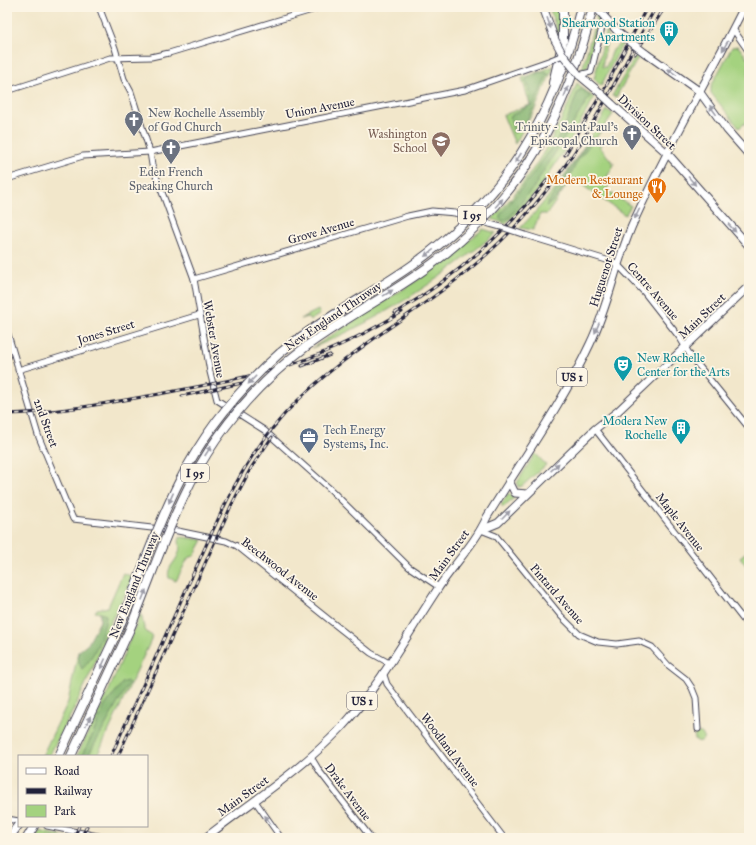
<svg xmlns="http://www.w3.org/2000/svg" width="756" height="845" viewBox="0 0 756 845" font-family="'IM FELL Great Primer',serif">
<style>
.green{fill:#a4d27f;stroke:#637a5d}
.forest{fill:#83b46e;stroke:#526b54}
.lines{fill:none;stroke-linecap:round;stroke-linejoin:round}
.minor-casing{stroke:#414051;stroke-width:7}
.major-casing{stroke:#414051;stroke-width:9}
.highway-casing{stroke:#414051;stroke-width:10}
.minor{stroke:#fff;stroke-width:5}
.major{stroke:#fff;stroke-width:7}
.highway{stroke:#fff;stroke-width:8}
.rail-casing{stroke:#22223b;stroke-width:3}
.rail{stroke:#fcf5e5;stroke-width:1.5;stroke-dasharray:4.5;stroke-linecap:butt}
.minor-bridge-casing{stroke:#414051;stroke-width:7;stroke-linecap:butt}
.major-bridge-casing{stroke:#414051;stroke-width:9;stroke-linecap:butt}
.highway-bridge-casing{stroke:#414051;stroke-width:10;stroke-linecap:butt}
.minor-bridge{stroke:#fff;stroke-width:5}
.major-bridge{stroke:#fff;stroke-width:7}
.highway-bridge{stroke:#fff;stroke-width:8}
.oneway{fill:#9c9ca7}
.labels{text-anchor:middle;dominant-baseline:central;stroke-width:3.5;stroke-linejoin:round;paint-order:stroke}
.shield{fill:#fcf5e5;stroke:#63616e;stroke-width:1}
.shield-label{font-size:11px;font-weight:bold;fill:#22223b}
.culture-label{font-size:12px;fill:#0d838f;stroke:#fcf5e5;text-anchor:end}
.street-label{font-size:12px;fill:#22223b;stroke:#fcf5e5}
.worship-label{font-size:12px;fill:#5b616d;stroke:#fcf5e5;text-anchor:start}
.education-label{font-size:12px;fill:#785e54;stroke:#fcf5e5;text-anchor:end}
.food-label{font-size:12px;fill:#c56008;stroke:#fcf5e5;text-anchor:end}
.service-label{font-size:12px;fill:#4e5e75;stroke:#fcf5e5;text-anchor:start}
</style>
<rect width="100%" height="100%" fill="#fcf5e5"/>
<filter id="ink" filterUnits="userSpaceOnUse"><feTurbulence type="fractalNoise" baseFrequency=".025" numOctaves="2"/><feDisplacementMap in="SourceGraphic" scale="8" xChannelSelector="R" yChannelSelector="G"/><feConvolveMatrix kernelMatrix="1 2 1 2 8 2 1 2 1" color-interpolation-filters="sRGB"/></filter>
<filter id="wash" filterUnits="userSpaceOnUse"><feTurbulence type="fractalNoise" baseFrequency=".012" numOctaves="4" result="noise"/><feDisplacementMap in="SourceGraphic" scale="16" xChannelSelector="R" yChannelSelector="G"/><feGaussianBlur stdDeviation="0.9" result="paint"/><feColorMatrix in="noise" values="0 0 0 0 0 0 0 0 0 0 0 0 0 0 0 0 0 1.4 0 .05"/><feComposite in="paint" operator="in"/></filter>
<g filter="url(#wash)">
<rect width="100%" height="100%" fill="#f2e7cb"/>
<!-- green -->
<g class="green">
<path d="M549,7H559L560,38L559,36Z"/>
<path d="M599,7H602L587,68L582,70Z"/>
<path d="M607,28L609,29L602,67H606L613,50L622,42L623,43L601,86L594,79Z"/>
<path d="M738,46L749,60V120L739,128L711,93V86L732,47Z"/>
<path d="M636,55L638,58L616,97L612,96Z"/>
<path d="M554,66L535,109L515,144L503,115L530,105L522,78Z"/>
<path d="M577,83L594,98L564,151L539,189L506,224L492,219C531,179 557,135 577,83Z"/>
<path d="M607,110L613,114L596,138L602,144L599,146L614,164L607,177L612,181L606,190L631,206L625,215L572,178L547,214H540L533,230L520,228C556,193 580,152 607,110Z"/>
<path d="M483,229L496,233C438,281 382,319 312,348L430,272Z"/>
<path d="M318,310L320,314L311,320L307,317L300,319Z"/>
<path d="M535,453L546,465L522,486L518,487L517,483Z"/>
<path d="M508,493L514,498L503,507L501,505Z"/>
<path d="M182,537L203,540L194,556L188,558L176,581L169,578C166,568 175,563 178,555C181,549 179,544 179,538Z"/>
<path d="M749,550V566L747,567L740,557Z"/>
<path d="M123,573L134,577L112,619L92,670L75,707L49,756H42L68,702L78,652L89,653L102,624L101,613L95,612L97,609L108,607Z"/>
<path d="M141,613C144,624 142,632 153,636L97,756H77L109,690Z"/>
<circle cx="699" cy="737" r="4.5"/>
<path d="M39,831L67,837L36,838Z"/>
</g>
<!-- forest -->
<g class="forest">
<path d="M541,72L548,73V75C539,88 529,129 514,133L510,118L512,115L531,105L528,85L525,82L526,79Z"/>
<path d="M582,89L590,96L534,187L508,219L503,221L500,219V215C520,190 542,164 559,136C568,122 572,106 578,91Z"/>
<path d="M592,136L594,139C590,145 585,150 581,156C571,170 562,199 546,206Z"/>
<path d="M100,613L106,615C106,629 93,660 82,669L79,663L78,652L88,644L100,621Z"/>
<path d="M127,681L129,683L88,756H81L92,736L104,707L122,683Z"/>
</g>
</g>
<g filter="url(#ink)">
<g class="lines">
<defs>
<g id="minor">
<path d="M99,7L115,48L124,79L131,92L150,152L152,165L194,279L210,372L217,400L264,430L328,487L409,567L439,587"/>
<path d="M733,29L749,52"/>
<path d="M579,75L591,72L607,7"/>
<path d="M7,91L110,58L151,57L169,53L322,7"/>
<path d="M7,179L83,156L150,152L465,90L551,60"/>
<path d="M490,224L501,227"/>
<path d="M525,235L613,262L618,265L644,292L680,338L690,355L749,428"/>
<path d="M194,279L408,216L432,211L455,213"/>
<path d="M7,331L38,435L73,519L178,531L226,541L237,546L338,627L371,653L389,663"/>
<path d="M18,370L199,315"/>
<path d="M595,429L749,627"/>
<path d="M481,530L496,536L561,616L579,634L598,642L617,644L639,641L652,647L668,665L686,679L692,688L696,698L698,729"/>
<path d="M383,672L387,684L504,838"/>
<path d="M311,757L320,772L371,838"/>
<path d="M255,801L281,838"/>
<path d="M7,819L19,821"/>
<path d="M47,826L108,838"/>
</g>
<g id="major">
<path d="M543,7L555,40"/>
<path d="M597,7L600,12"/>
<path d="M645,53L699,91L727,130L749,155"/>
<path d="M579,75L597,90"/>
<path d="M612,104L668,154L749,246"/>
<path d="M509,481L515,493L527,494"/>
<path d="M481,530L498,523L595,429L618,411L749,286"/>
<path d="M205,838C251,802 300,771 340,729C377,690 407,635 437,590C453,565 475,544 487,517C522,460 562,404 590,344C610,303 616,259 635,219C668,146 709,78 744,7"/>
</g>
<g id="highway">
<path d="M553,83L563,41V7"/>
<path d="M308,345C348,316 393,293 432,264C521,198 567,113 593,7"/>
<path d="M280,353C321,319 368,296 411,266C505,200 554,117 581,7"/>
<path d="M59,756L119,628"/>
<path d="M71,756L129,631"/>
<path d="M9,838L19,824"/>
<path d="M27,838L34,826"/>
</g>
</defs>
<!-- minor casing -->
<use href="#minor" class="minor-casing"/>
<!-- major casing -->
<use href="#major" class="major-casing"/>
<!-- highway casing -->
<use href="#highway" class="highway-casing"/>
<!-- minor -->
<use href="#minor" class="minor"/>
<!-- major -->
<use href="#major" class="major"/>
<!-- highway -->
<use href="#highway" class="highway"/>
<defs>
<g id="rail">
<path d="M635,54L665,7"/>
<path d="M565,155L606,86L647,7"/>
<path d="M395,313C454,278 506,233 548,179"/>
<path d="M302,366L330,355"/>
<path d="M182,396L256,380"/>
<path d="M7,414C55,413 101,404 148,396C190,388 232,381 273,370C318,358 362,336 402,312"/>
<path d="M111,756C138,695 166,635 193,574C217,522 236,473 272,429C330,356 417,317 485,256C522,223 553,185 580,144C608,100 630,52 656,7"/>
<path d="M118,756L231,506L251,468L272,437"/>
<path d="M74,838L79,826"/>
<path d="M81,838L87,826"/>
</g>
</defs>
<!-- rail casing -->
<use href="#rail" class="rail-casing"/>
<!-- rail -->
<use href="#rail" class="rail"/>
<defs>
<g id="minor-bridge">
<path d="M551,60L563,55"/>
<path d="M455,213L490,224"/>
<path d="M501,227L525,235"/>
</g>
<g id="major-bridge">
<path d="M600,12L619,33L645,53"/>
<path d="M555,40L563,55L579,75"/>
<path d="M597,90L612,104"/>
</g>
<g id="highway-bridge">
<path d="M119,628C139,579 155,529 179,482C204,432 239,389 280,353"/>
<path d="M129,631C148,586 163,539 184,496C212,436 255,385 308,345"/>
</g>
</defs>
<!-- minor-bridge casing -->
<use href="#minor-bridge" class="minor-bridge-casing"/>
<!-- major-bridge casing -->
<use href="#major-bridge" class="major-bridge-casing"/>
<!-- highway-bridge casing -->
<use href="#highway-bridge" class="highway-bridge-casing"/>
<!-- minor-bridge -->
<use href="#minor-bridge" class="minor-bridge"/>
<!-- major-bridge -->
<use href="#major-bridge" class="major-bridge"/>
<!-- highway-bridge -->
<use href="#highway-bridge" class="highway-bridge"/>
</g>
<!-- one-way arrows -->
<defs><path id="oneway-solid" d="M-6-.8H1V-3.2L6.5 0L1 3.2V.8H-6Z"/></defs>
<g class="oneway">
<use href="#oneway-solid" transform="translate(549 23) rotate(71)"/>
<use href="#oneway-solid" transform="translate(725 46) rotate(120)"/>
<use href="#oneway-solid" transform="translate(672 72) rotate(-146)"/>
<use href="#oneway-solid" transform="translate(566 92) rotate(-68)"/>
<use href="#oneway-solid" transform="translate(713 110) rotate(-126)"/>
<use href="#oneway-solid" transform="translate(518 158) rotate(124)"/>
<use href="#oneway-solid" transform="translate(692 181) rotate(49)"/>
<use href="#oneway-solid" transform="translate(499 203) rotate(-49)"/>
<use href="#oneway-solid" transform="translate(637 214) rotate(116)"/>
<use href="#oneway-solid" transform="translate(732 228) rotate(47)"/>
<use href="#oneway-solid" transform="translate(429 253) rotate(143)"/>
<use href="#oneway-solid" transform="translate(388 293) rotate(-32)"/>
<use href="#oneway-solid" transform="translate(597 328) rotate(113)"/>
<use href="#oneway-solid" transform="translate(252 380) rotate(134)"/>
<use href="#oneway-solid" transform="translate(208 451) rotate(-57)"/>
<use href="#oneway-solid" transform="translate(555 467) rotate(-43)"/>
<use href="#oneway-solid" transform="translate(171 498) rotate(114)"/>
<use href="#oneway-solid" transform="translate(506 515) rotate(-46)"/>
<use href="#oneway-solid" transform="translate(144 595) rotate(-68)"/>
<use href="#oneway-solid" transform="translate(103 664) rotate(114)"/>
<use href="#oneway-solid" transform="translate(88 721) rotate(-64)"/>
<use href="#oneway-solid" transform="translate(268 820) rotate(-125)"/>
</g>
</g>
<!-- icons -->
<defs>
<symbol id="building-pin" viewBox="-11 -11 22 30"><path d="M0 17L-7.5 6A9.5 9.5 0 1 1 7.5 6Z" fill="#0f9aa8" stroke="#fcf5e5"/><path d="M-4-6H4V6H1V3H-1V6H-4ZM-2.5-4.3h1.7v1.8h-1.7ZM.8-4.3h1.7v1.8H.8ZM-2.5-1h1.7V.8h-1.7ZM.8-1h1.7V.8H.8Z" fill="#fff"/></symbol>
<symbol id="church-pin" viewBox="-11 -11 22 30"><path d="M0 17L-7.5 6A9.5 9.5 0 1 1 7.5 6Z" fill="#6b7280" stroke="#fcf5e5"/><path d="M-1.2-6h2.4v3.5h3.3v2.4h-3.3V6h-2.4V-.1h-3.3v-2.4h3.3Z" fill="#fff"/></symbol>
<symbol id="school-pin" viewBox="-11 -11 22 30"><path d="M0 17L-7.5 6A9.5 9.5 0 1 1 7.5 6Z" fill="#8d6e63" stroke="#fcf5e5"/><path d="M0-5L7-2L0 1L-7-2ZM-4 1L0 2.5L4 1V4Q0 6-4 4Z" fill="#fff"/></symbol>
<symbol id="restaurant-pin" viewBox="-11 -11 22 30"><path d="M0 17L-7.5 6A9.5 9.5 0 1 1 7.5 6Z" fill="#e8710a" stroke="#fcf5e5"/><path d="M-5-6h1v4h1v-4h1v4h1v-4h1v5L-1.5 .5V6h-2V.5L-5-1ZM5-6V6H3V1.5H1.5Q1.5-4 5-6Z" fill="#fff"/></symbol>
<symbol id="theatre-pin" viewBox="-11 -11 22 30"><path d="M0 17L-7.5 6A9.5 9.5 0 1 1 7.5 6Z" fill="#0f9aa8" stroke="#fcf5e5"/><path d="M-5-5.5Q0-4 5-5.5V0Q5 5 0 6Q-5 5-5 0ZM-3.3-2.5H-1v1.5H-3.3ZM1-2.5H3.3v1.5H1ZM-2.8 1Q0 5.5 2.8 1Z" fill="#fff"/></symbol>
<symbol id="office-pin" viewBox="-11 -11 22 30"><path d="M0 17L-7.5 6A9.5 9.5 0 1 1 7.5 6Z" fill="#5c6f8a" stroke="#fcf5e5"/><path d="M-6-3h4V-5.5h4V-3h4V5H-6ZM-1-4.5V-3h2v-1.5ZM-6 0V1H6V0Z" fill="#fff"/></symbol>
</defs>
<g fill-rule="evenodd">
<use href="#building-pin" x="658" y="19" width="22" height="30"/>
<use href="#church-pin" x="123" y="109" width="22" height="30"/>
<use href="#church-pin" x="621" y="123" width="22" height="30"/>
<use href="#school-pin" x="430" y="130" width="22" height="30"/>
<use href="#church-pin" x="160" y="137" width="22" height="30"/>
<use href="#restaurant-pin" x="646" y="176" width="22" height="30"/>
<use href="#theatre-pin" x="612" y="354" width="22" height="30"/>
<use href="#building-pin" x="670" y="417" width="22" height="30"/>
<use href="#office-pin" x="298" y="426" width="22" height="30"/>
</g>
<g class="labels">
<!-- shield labels -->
<g class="shield">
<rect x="458" y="206" width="28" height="18" rx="3"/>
<rect x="557" y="368" width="30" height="18" rx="3"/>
<rect x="181" y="464" width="28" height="18" rx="3"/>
<rect x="347" y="692" width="30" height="18" rx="3"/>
</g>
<g class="shield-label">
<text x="472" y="215">I 95</text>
<text x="572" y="377">US 1</text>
<text x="195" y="473">I 95</text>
<text x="362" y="701">US 1</text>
</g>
<!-- culture labels -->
<g class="culture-label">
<text x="655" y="23">Shearwood Station<tspan x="655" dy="14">Apartments</tspan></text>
<text x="637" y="358" text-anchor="start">New Rochelle<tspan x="637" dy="14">Center for the Arts</tspan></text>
<text x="667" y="421">Modera New<tspan x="667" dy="14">Rochelle</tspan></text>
</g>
<!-- street labels -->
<g class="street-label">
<text transform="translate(320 108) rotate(-11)">Union Avenue</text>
<text transform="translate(647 122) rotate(43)">Division Street</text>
<text transform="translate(321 231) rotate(-16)">Grove Avenue</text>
<text transform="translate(606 267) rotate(-72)">Huguenot Street</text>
<text transform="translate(653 291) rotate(49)">Centre Avenue</text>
<text transform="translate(333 316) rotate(-34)">New England Thruway</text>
<text transform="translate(702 316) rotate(-44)">Main Street</text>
<text transform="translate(106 332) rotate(-17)">Jones Street</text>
<text transform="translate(214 339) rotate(80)">Webster Avenue</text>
<text transform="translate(46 423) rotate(70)">2nd Street</text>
<text transform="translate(680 522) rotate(52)">Maple Avenue</text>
<text transform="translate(449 555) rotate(-54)">Main Street</text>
<text transform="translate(280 569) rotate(38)">Beechwood Avenue</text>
<text transform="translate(134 585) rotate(-68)">New England Thruway</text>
<text transform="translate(557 594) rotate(49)">Pintard Avenue</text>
<text transform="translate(450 750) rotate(53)">Woodland Avenue</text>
<text transform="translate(348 792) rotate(53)">Drake Avenue</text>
<text transform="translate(243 796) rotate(-36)">Main Street</text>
</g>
<!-- worship labels -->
<g class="worship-label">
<text x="148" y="113">New Rochelle Assembly<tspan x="148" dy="14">of God Church</tspan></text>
<text x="618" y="127" text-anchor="end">Trinity - Saint Paul's<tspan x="618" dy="14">Episcopal Church</tspan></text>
<text x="171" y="172" text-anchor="middle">Eden French<tspan x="171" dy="14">Speaking Church</tspan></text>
</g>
<!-- education labels -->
<g class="education-label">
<text x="427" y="134">Washington<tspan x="427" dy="14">School</tspan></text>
</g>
<!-- food labels -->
<g class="food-label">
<text x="643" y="180">Modern Restaurant<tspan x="643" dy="14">&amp; Lounge</tspan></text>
</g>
<!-- service labels -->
<g class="service-label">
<text x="323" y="430">Tech Energy<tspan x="323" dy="14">Systems, Inc.</tspan></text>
</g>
</g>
<!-- margin -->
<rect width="756" height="845" fill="none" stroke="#fcf5e5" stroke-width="24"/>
<!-- legend -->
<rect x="18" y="755" width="130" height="72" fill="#fcf5e5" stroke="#a5a1a1"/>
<rect x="26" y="768" width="20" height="6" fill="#ffffff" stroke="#a5a1a1"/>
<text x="54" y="775" font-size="12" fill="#22223b">Road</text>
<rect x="26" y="788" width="20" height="6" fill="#22223b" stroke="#a5a1a1"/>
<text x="54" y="795" font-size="12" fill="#22223b">Railway</text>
<rect x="26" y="805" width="20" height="12" fill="#a4d27f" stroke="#a5a1a1"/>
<text x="54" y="815" font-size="12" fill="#22223b">Park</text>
</svg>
